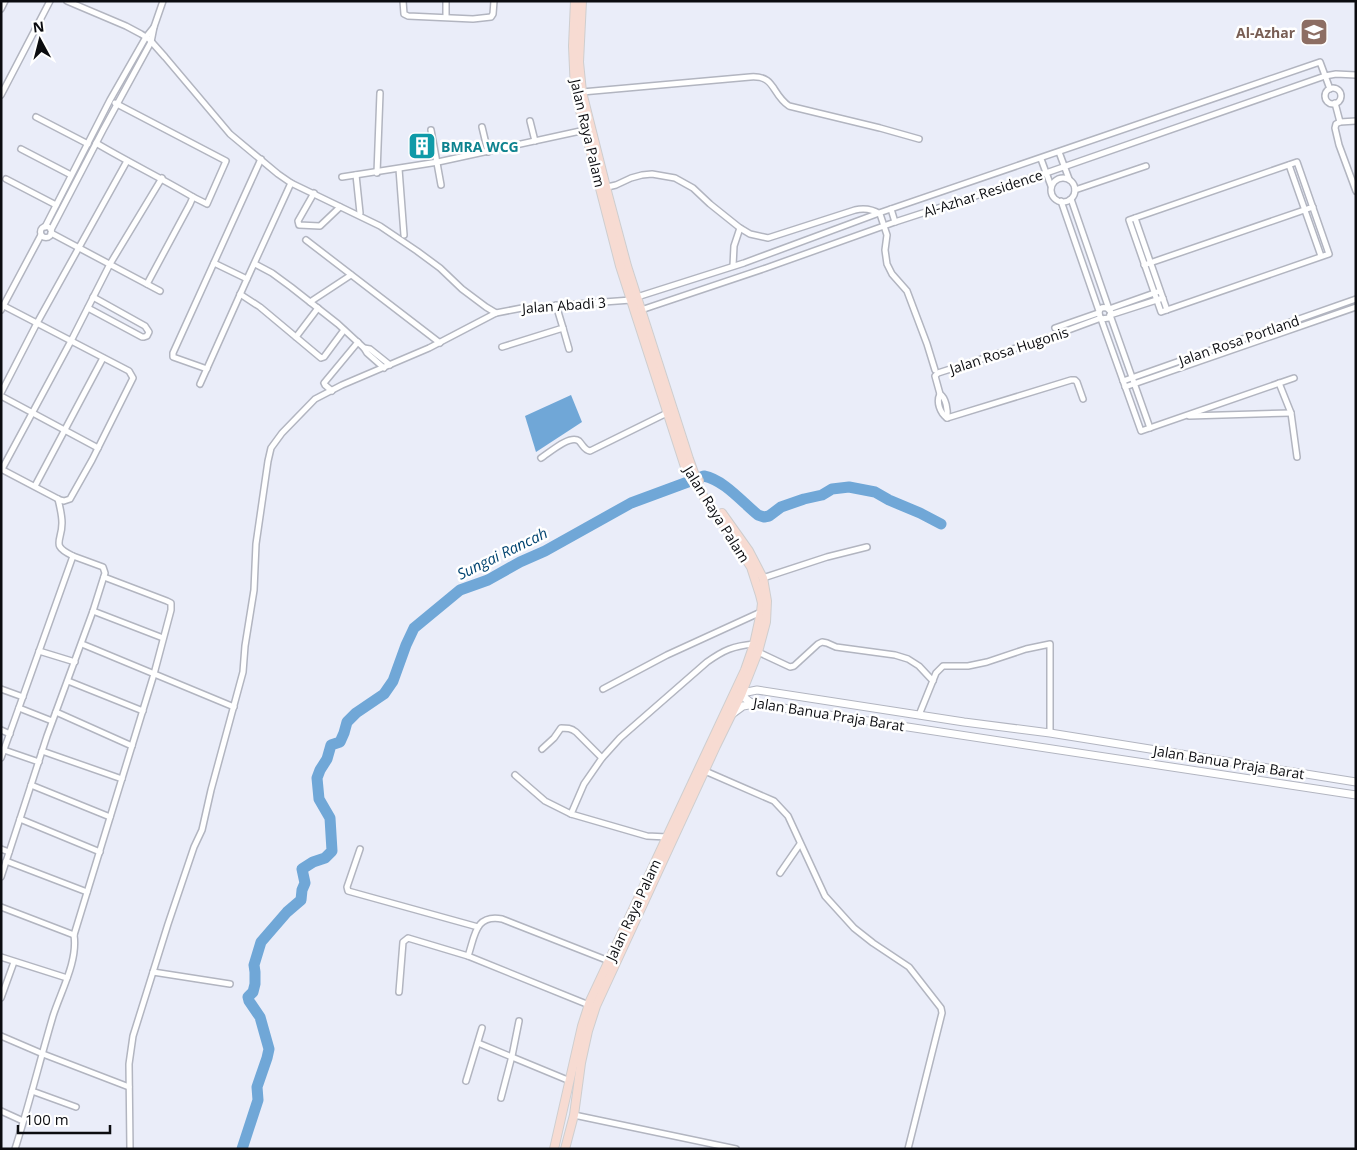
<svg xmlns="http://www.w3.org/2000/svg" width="1357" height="1150" viewBox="0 0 1357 1150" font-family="'Open Sans',sans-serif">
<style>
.water{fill:#70a7d7}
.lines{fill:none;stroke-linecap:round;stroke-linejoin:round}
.river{stroke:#70a7d7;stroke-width:11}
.street-casing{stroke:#b2b5c0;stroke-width:8}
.secondary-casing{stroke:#b2b5c0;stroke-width:9}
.primary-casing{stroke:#cececf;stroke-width:10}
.street{stroke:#fff;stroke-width:5}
.secondary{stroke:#fff;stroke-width:7}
.primary{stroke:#f7dbd2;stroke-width:8}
.labels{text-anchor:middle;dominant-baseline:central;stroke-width:5;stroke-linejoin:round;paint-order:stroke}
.education-label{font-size:14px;font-weight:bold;fill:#785e54;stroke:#fff;text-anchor:end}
.street-label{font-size:14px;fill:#0b0c10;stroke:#fff}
.culture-label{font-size:14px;font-weight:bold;fill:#0d838f;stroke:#fff;text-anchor:start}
.water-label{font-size:15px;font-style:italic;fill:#004370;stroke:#fff}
</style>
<rect width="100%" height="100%" fill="#eaedf9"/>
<!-- water -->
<path class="water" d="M571,395L582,422L536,452L525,416Z"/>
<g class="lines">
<!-- river -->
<path class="river" d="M242,1149L258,1100L257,1087L267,1058L269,1049L260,1017L249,1001L248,997L253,992L255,984V972L254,965L261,942L287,912L301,900L302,890L305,883L302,869L313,862L325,858L332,851L330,818L319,799L317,778L320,770L327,759L331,745L340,742L344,733L347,722L356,713L384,694L393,681L406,645L414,628L460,590L488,580L520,562L545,551L631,503L704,476C724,480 742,502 758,515L764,517L769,516L781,507L804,499L822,495L832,489L849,487L875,492L889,500L920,513L941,524"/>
<defs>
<g id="street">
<path d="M67,1L126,26L141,34L149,39L165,57L230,134L278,174L291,183L380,226L417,251L440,268L462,289L486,307L496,313"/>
<path d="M403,1L404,14L408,16L473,19L491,17L493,14L494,1"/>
<path d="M1,9L5,1"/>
<path d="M446,17V1"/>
<circle cx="1333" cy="96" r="8"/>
<path d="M582,92L750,77C776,75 771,94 789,106L880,128L919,139"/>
<path d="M1,95L50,1"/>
<path d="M115,103L226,161L207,204L193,197"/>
<path d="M1335,103L1340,122"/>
<path d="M36,117L88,144"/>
<path d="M530,121L535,141"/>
<path d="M1356,121L1340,122L1336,124L1335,128L1339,145L1356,191"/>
<path d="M482,127L488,152"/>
<path d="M431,130L441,185"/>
<path d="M96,143C128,162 161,178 193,197L190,204L147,284"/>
<path d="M21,149L71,175"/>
<path d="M1059,152L1069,179"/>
<path d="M1041,159L1051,186"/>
<path d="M1297,162L1329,254L1161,312L1129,220Z"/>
<path d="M1289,165L1321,256"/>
<path d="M399,169L404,235"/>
<path d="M377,173L380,93"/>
<path d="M356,175L360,213"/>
<path d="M342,177L438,162L585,130"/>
<circle cx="1063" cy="190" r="12"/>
<path d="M6,179L56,205"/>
<path d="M603,188L616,185L631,178L642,175L652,174L675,178L693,188L710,204L740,228L750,234L768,238L855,210C864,208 872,209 880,214L887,235L885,250L887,264L892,274L907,291L927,344L935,370"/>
<path d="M1075,190L1146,166"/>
<path d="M314,193L298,221L299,225L320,226L340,207"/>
<path d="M1071,199L1109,309L1160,291"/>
<path d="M1061,201L1099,311"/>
<path d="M891,209L895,222"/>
<path d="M1135,218L1167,310"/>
<circle cx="46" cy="232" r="5.5"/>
<path d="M45,227L110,100L146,37L154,27"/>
<path d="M51,230L103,130L151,42L154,27L163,1"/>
<path d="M51,233L160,291"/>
<path d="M306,240L440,343"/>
<path d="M255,264L272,273L291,287L338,324L364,348L367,353L384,368"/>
<path d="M1144,265L1313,207"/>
<path d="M733,266L734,246L740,228"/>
<path d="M247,279L291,183"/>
<path d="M240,294L260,307L321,358L324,357L344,330"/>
<path d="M637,297L744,263L879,213L1320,62L1330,89"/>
<path d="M310,302L351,275"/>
<path d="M88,308L142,337H144L147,336L149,332L145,326L93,297"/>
<path d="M1,310L41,235"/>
<path d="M641,310L766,268L895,222L1046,173L1325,76L1336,74L1356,75"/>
<path d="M1101,319L1109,318L1111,312L1107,308C1098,306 1098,313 1101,319L1141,431L1294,378"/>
<path d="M563,328L569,349"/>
<path d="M1055,328L1098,313"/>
<path d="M296,337L318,308"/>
<path d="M502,347L563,328L556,305"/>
<path d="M364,348L370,349L390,365"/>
<path d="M207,369L173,357V353L261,159"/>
<path d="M1123,381L1356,299"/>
<path d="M1279,383L1291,413L1297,457"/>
<path d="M200,384L247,279L214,263"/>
<path d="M1125,387L1356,307"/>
<path d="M332,391L325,385L324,383L358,342"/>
<path d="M1,393L37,323L127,161"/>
<path d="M940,394C946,398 948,410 947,418"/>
<path d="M1,396L98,448"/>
<path d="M1083,399L1077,382L1075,380H1071L947,418C940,413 936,402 940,394L935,376L938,373L1047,338L1101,318"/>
<path d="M1189,416L1291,413"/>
<path d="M1150,428L1110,315L1163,298"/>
<path d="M541,458C549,453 570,434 579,441C583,445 584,450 590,451L667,413"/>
<path d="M1,469L60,500L64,501L70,499L92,460L133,378L129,371L4,306"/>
<path d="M2,469L71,341L110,264L162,178"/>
<path d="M35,486L103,358"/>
<path d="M58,499C60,507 62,515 62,523C62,542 50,545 73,556"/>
<path d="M763,578L827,557L867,547"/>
<path d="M93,611L163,638"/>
<path d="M82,644L234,707"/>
<path d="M39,651L75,662"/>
<path d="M758,652L790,667L794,666L818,644L822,642L827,643L836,647L895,655L908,659L919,666L933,681"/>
<path d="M68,681L143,711"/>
<path d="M1,689L23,697"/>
<path d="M603,689L667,655L761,612"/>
<path d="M19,708L52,721"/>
<path d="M56,712L132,746"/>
<path d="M919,715L936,673L943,666H968L987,662L1026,649L1050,644V733"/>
<path d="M1,730L10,734"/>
<path d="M542,749L554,738L561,728C567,728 571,728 576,732L602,758"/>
<path d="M4,750L39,762"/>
<path d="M42,751L122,779"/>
<path d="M1,758L73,556L103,567L105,573L93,611L47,736L1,877"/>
<path d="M705,771L774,801L788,816L825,896L854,928L873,943L909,967L941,1008L942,1013L908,1149"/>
<path d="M515,775L545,801L571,814"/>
<path d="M31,785L110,817"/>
<path d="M20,819L100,852"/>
<path d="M667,837L647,836L571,814L584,784L602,758L620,738L707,662C724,650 733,646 754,644"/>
<path d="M1,849L9,852"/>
<path d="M360,849L347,887L348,891L478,927"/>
<path d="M6,861L87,892"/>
<path d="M780,873L800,844"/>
<path d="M1,907L74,935"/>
<path d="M468,956C475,936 475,914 502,919L609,961"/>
<path d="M1,957L67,978"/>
<path d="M153,972L230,984"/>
<path d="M399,992L403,942L408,938L468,956L589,1005"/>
<path d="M1,998L14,962"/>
<path d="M1,1036L43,1054L129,1087"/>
<path d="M478,1043L570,1081"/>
<path d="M466,1081L482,1028"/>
<path d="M32,1091L76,1107"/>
<path d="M501,1098L512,1056L519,1021"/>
<path d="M1,1111L23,1121"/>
<path d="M574,1115L736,1149"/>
<path d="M15,1149C29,1105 40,1060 53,1016C61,991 78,961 74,935L154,674L171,610V603L167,601L104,577"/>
<path d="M130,1149L129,1064L133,1036L168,924L194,847L202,830L211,790L243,672L245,646L254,590L256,544L268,461L271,448L282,433L315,399L342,385L429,348L496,313L522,308L631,300"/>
</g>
<g id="secondary">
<path d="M741,695L750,702L756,704L1356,795"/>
<path d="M739,697L747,692L757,690L964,722L1050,733L1356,782"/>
<path d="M732,714L743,706L755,704"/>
</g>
<g id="primary">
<path d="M582,1L579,62L582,92L608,195L627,266L689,459L694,473L699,481"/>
<path d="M554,1149L582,1026L590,1001L745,670L754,644L761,612L762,603L760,595L751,567L721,521L692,480L685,467L620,266L575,91L573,46L575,1"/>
<path d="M565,1149L574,1115L581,1063L588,1031L596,1006L716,746L741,695L758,652L766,622L767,601L763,578L749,551L722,513"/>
</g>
</defs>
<!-- street casing -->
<use href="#street" class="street-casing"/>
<!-- secondary casing -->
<use href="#secondary" class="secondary-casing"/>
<!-- primary casing -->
<use href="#primary" class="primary-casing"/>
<!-- street -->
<use href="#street" class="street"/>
<!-- secondary -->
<use href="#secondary" class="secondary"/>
<!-- primary -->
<use href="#primary" class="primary"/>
</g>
<!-- icons -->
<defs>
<symbol id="school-square" viewBox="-11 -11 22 22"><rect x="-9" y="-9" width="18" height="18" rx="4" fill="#8d6e63" stroke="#fff"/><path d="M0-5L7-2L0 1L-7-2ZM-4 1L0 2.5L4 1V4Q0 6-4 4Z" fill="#fff"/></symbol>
<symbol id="building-square" viewBox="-11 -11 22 22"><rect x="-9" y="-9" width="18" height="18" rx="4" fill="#0f9aa8" stroke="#fff"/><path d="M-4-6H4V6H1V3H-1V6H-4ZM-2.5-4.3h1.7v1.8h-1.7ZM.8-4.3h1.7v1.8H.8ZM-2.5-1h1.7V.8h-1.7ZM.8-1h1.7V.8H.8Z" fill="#fff"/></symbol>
</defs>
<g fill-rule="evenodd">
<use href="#school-square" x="1298" y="16" width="32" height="32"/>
<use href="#building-square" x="406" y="130" width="32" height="32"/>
</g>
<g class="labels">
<!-- education labels -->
<g class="education-label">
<text x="1295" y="32">Al-Azhar</text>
</g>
<!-- street labels -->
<g class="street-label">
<text transform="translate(588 133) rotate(77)">Jalan Raya Palam</text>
<text transform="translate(983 193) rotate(-18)">Al-Azhar Residence</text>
<text transform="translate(564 305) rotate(-4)">Jalan Abadi 3</text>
<text transform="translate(1239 340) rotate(-19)">Jalan Rosa Portland</text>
<text transform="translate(1009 350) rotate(-18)">Jalan Rosa Hugonis</text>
<text transform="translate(717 514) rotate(58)">Jalan Raya Palam</text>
<text transform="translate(829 714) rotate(9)">Jalan Banua Praja Barat</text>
<text transform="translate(1229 762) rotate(9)">Jalan Banua Praja Barat</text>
<text transform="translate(633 910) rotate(-65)">Jalan Raya Palam</text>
</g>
<!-- culture labels -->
<g class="culture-label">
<text x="441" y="146">BMRA WCG</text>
</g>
<!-- water labels -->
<g class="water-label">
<text transform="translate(502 553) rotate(-26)">Sungai Rancah</text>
</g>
</g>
<!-- border -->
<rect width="1357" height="1150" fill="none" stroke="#0b0c10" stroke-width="5"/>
<!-- north arrow -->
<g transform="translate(40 40) rotate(353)" stroke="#ffffff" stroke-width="4" paint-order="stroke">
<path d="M0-4L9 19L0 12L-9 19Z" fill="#0b0c10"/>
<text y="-8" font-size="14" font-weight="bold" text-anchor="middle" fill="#0b0c10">N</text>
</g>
<!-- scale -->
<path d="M18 1125v8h92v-8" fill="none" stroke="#0b0c10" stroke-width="2.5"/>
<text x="25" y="1125" font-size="15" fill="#0b0c10" stroke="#ffffff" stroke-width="4" paint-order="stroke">100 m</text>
</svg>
